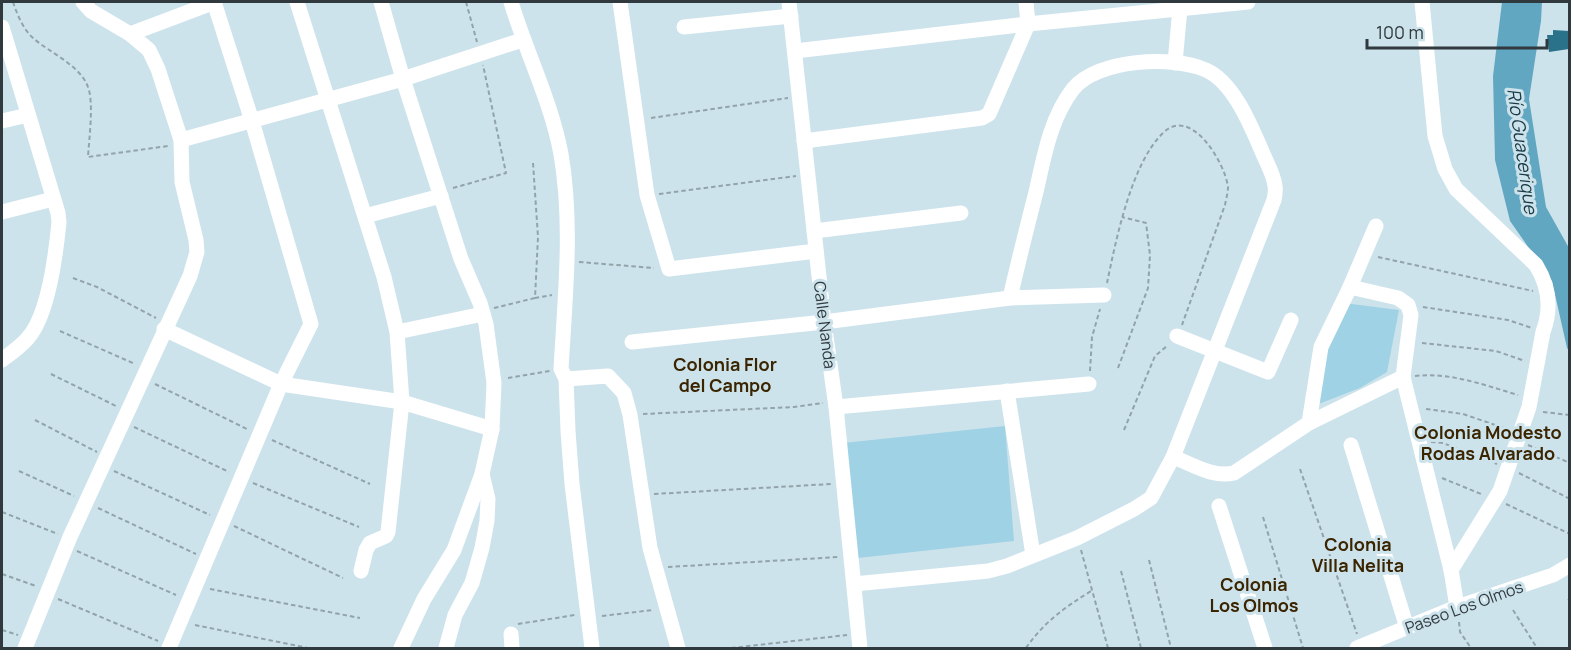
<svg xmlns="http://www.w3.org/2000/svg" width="1571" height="650" viewBox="0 0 1571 650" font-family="Manrope,sans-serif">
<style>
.green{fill:#a0d2e5}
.water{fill:#62a7c1}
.building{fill:#2a728a}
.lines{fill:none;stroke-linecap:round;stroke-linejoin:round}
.path{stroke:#92a3aa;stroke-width:2;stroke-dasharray:4.5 3;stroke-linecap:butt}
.minor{stroke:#fff;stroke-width:15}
.labels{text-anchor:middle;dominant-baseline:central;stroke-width:6;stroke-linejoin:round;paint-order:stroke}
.street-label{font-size:16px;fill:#30393d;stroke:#cde3ec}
.water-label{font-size:18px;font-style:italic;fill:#173844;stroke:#cde3ec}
.neighbourhood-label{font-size:18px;font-weight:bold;fill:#3b2500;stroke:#cde3ec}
</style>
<rect width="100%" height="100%" fill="#cde3ec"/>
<!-- green -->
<g class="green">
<path d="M1344,303L1399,310L1387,372L1360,388L1316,405L1322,351Z"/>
<path d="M1005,426L1014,541L858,558L843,443Z"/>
</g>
<!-- water -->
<path class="water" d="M1502,2H1542L1541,21L1529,99L1546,207L1569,248V351L1567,348L1552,281L1510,221L1495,160L1493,76Z"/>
<!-- building -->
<path class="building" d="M1553,30L1569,31V49L1549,52L1547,35H1553Z"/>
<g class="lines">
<!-- path -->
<g class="path">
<path d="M13,2C17,14 23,29 33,38C50,53 80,65 88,87C94,102 89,140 88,157L168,146"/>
<path d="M466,2L477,42"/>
<path d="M651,118L788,98"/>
<path d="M533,163L538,237L535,298L552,295"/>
<path d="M453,188L506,173L483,65"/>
<path d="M659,194L796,176"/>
<path d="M1378,257L1533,291"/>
<path d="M579,262L654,268"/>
<path d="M73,278L97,287L156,318"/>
<path d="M1107,283C1116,240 1131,164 1163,133C1191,105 1225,163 1228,187C1228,193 1226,199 1225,205L1182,325"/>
<path d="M1423,307L1508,320L1532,328"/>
<path d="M494,308L535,298"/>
<path d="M60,331L135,364"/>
<path d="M1422,343L1496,351L1525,361"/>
<path d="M1118,368L1148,288L1150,255L1146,223L1122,217"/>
<path d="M1090,371L1092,337L1100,309"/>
<path d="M51,374L116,406"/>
<path d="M1415,376C1450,372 1484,385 1518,395"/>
<path d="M508,378L550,371"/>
<path d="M155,384L247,429"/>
<path d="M1426,409L1463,414L1507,429"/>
<path d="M1543,412L1570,415"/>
<path d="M643,414L794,407L823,403"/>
<path d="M35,420L97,452"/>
<path d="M134,427L229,472"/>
<path d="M1124,430L1155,356L1167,346"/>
<path d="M272,440L370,484"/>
<path d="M1431,442L1443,443L1497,464"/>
<path d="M1528,445L1570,463"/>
<path d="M1300,469L1357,634"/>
<path d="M19,471L74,496"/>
<path d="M114,471L210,515"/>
<path d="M1519,473L1570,499"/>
<path d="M1442,478L1481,494"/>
<path d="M253,483L359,527"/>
<path d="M654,494L831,484"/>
<path d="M1506,504L1570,534"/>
<path d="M98,508L196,554"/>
<path d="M2,512L58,534"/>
<path d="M1263,517L1303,648"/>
<path d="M234,526L343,578"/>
<path d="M1081,550L1108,648"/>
<path d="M77,551L176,595"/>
<path d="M1149,560L1171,648"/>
<path d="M668,567L839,557"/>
<path d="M1121,571L1141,648"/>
<path d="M2,574L36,586"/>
<path d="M210,589L360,618"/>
<path d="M58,599L158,641"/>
<path d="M1568,599L1570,601"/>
<path d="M1513,610L1537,648"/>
<path d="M602,616L653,610"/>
<path d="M1459,622L1460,632L1471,648"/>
<path d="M518,624L575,615"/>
<path d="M195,625L308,648"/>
<path d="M2,630L18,635"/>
<path d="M731,648L847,635"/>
<path d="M1026,648C1044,622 1064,608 1091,591"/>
</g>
<!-- minor -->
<g class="minor">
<path d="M297,2L384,277L397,332L402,402L388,532L386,536L370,543L366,550L361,571"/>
<path d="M381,2L403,79L461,259L480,303L486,324L494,383L492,429L482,474L454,550L424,599L401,648"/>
<path d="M511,2C526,52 551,101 561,154C573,225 565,297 561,369L566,379L568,431L572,484L592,648"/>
<path d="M620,2L647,195L669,269L816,251"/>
<path d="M789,2L824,322L836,407L860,648"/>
<path d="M1422,2L1435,136L1445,169L1456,189L1536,265C1549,286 1552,308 1543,332L1529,407L1500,491L1451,570"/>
<path d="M2,27L58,213L59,222C56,253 48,317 27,339C20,347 10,354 2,360"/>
<path d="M684,27L791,16"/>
<path d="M130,34L215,2"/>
<path d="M795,51L1028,24L1248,2"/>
<path d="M1175,63L1180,8"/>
<path d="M2,121L28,115"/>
<path d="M181,140L403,79L522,40"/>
<path d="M804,141L982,118L989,114L1028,24L1026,2"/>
<path d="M2,212L53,199"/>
<path d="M365,216L441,196"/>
<path d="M814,231L961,213"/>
<path d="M1350,287L1398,298L1408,305L1411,315L1403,377L1451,570L1457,607"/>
<path d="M164,329L281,384L402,402L492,429"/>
<path d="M397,332L483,314"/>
<path d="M1177,336L1268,372L1291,320"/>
<path d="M632,342L824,322L1010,298L1104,295"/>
<path d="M566,379L608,376L624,393L630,415L650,548L678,648"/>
<path d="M1007,391L1033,555"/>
<path d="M836,407L1089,384"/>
<path d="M1309,423L1321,347L1350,287L1376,226"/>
<path d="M1351,445L1407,628"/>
<path d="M1173,457C1192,464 1213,478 1234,473L1309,423L1403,377"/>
<path d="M1219,506L1265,648"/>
<path d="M854,584L988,571L1007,566L1077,538L1134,509L1151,498L1173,457L1274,200C1275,195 1276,190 1275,186C1274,176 1268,165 1264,156C1252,129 1235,83 1206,70C1173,55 1097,59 1073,89C1050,119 1044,157 1036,192C1027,227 1018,263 1010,298"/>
<path d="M511,634L512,648"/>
<path d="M25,648L70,537L190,276L197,252L196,240L182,182L181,140L158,69L149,50L130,34L91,11L83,2"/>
<path d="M169,648L281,384L311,324L252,121L214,2"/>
<path d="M446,648L455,615L472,583L482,548L487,521L488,499L482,474"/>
<path d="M1357,648L1457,607L1553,575L1570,565"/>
</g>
</g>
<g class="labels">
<!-- street labels -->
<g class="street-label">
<text transform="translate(825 325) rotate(83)">Calle Nanda</text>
<text transform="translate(1464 607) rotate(-20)">Paseo Los Olmos</text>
</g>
<!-- water labels -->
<g class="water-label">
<text transform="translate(1523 151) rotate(82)">Río Guacerique</text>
</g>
<!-- neighbourhood labels -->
<g class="neighbourhood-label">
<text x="725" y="364">Colonia Flor<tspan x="725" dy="21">del Campo</tspan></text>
<text x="1488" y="432">Colonia Modesto<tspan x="1488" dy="21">Rodas Alvarado</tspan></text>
<text x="1358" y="544">Colonia<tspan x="1358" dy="21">Villa Nelita</tspan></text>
<text x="1254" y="584">Colonia<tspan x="1254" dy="21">Los Olmos</tspan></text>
</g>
</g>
<!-- border -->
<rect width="1571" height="650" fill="none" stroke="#30393d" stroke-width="6"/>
<!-- scale -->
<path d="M1367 39v9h180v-9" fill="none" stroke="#30393d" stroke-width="3"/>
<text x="1376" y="39" font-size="18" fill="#30393d" stroke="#cde3ec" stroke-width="4.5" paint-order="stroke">100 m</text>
</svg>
